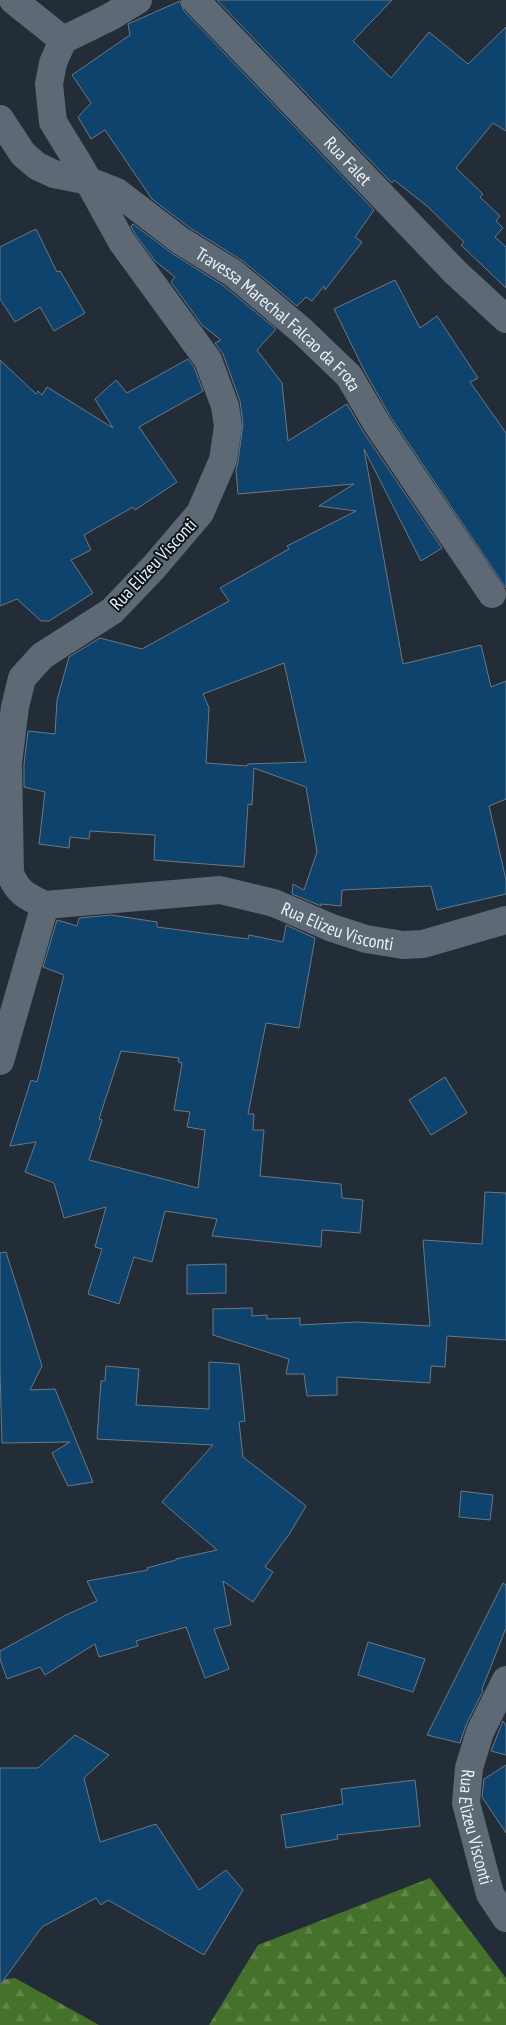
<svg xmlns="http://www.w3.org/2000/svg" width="506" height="2025" viewBox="0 0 506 2025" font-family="'PT Sans Narrow',sans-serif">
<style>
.forest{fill:url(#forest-firs)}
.building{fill:#0d436d;stroke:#6c7884;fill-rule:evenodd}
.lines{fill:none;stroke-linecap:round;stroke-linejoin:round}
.minor{stroke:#5d6974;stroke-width:28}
.labels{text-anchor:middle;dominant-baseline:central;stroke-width:4;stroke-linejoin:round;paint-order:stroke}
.street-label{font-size:18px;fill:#ebf2f8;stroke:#101519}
</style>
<defs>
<pattern id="forest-firs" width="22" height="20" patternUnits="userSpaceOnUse" patternTransform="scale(1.25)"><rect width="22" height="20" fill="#46712b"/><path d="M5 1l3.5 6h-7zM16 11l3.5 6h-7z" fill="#61864a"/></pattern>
</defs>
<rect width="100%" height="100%" fill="#232d37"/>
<!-- forest -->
<g class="forest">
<path d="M430,1878L506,1978V2025H209L258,1945Z"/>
<path d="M15,1978L99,2025H0V1980Z"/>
</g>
<!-- building -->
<g class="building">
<path d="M217,0H392L353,41L391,78L429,32L468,64L506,27V131L493,123L456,168L483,194L480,197L500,216L496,221L503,228L495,237L506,247V288L461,245L464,242L427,206L394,180L392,183Z"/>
<path d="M180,1L184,11L374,210L355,237L362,242L325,290L324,286L312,301L306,297L297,306L243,261L190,228L152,199L105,130L91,139L78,117L91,103L72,75L130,35L128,24Z"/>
<path d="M133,224L173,254L224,286L276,329L257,350L282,383L288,441L347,404L364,433L442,548L421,561L364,449L403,664L481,645L491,687L506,681V799L489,806L506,880V894L437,910L431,886L342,890L341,906L321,904V906L292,894L293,884L304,890L317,852L306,787L254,768L252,805L248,804L244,867L154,860L155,835L90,831L89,839L70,837L69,848L39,844L45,792L24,787V764L28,731L55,734L57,700L69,657L100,638L142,649L229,601L220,588L289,549L287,546L356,511L319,506L354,484L238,494L236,470L238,462L243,424L240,401L223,354L215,343L221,340L202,325L171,282L175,277L155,261L135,234L131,226ZM284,663L306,762L248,764L247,766L206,763L209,708L203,694Z"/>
<path d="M36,229L57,272L60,271L85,313L54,331L40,307L15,322L0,299V247Z"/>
<path d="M395,280L420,328L437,316L478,378L470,382L506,433V588L390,416L365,372L334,309Z"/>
<path d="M188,359L194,367L203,391L139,427L177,482L135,510L133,507L84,535L91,550L71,560L93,593L49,621H41L17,599L0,606V360L36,394L38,391L42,395L47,387L113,428L95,399L116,380L127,393Z"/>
<path d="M111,915L157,922V927L248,939L249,935L283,942L286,925L315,938L299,1028L266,1023L248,1114H254L253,1130H264L260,1176L341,1184L342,1198L363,1200L360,1233L322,1230L321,1247L212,1236L217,1219L165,1211L152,1262L134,1257L119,1304L88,1294L102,1249L95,1247L106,1207L64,1218L54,1183L25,1172L36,1142L10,1146L31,1080L37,1082L64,975L43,967L57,920L77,926L79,918ZM121,1051L179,1058L178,1062L182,1063L174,1110L190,1112L187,1127L205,1130L198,1188L89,1160L102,1120L99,1119Z"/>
<path d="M445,1077L467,1113L431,1135L409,1100Z"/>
<path d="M485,1192L506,1193V1340L447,1336L445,1367L431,1366L430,1383L337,1377V1395L307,1396L304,1374H286L289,1359L213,1335V1309L252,1308V1316L267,1315V1319L300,1318V1325L357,1322L430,1326L423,1240L482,1244Z"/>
<path d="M6,1252L42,1366L30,1390L55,1389L93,1482L68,1486L52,1453L70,1442L2,1443L0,1371V1253Z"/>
<path d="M226,1264V1293L187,1294V1265Z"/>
<path d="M209,1362L239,1364L245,1421L239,1422L243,1457L306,1506L290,1533L265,1567L273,1572L253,1602L223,1581L231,1625L214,1629L229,1669L205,1678L186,1627L136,1641L138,1646L99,1657L95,1644L45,1675L40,1667L7,1679L0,1659V1651L66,1615L97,1601L87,1581L148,1570L147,1568L176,1560V1559L217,1550L162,1502L213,1445L97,1439L101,1381H105L106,1366L139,1369L136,1405L209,1409Z"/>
<path d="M461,1491L493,1495L490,1520L459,1517Z"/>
<path d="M503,1583L506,1585V1628L482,1689L483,1691L466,1725L460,1743L427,1735Z"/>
<path d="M368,1642L425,1659L413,1692L358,1675Z"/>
<path d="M503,1721L506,1726V1755L491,1751Z"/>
<path d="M75,1735L109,1755L84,1778L100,1842L156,1824L199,1890L226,1870L243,1890L204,1955L108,1900L101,1905L96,1898L42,1927L0,1985V1768H38Z"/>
<path d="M506,1765V1833L482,1797L484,1779Z"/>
<path d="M415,1780L420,1826L337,1835L338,1839L286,1848L281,1815L343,1804L341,1789Z"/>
</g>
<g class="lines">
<!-- minor -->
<g class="minor">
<path d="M13,0L63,40"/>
<path id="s1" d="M138,0L110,17L63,40L53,63L49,84L53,122L80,166L122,242L208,360L225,406L228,426L223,460L200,513L154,567L112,611L42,656L22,678L15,707L8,763L10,873C17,892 27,897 45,905L220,890L274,903L332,928L366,939L403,945L423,944L506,920"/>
<path id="s2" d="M195,0L455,272L506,319"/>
<path id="s3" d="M0,119L23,154L37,166L54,174L89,181L117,192L181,241L233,273L301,330L349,376L377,424L492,594"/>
<path d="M0,1061L45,905"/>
<path id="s4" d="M506,1680L480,1732L469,1768L466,1803L490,1894L506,1918"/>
</g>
</g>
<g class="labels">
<!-- street labels -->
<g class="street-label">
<text stroke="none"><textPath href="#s2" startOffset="222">Rua Falet</textPath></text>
<text stroke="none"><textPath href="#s3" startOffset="351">Travessa Marechal Falcao da Frota</textPath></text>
<text transform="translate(153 564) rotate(-47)">Rua Elizeu Visconti</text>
<text stroke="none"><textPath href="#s1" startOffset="1405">Rua Elizeu Visconti</textPath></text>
<text stroke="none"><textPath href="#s4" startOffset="156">Rua Elizeu Visconti</textPath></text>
</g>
</g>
</svg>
